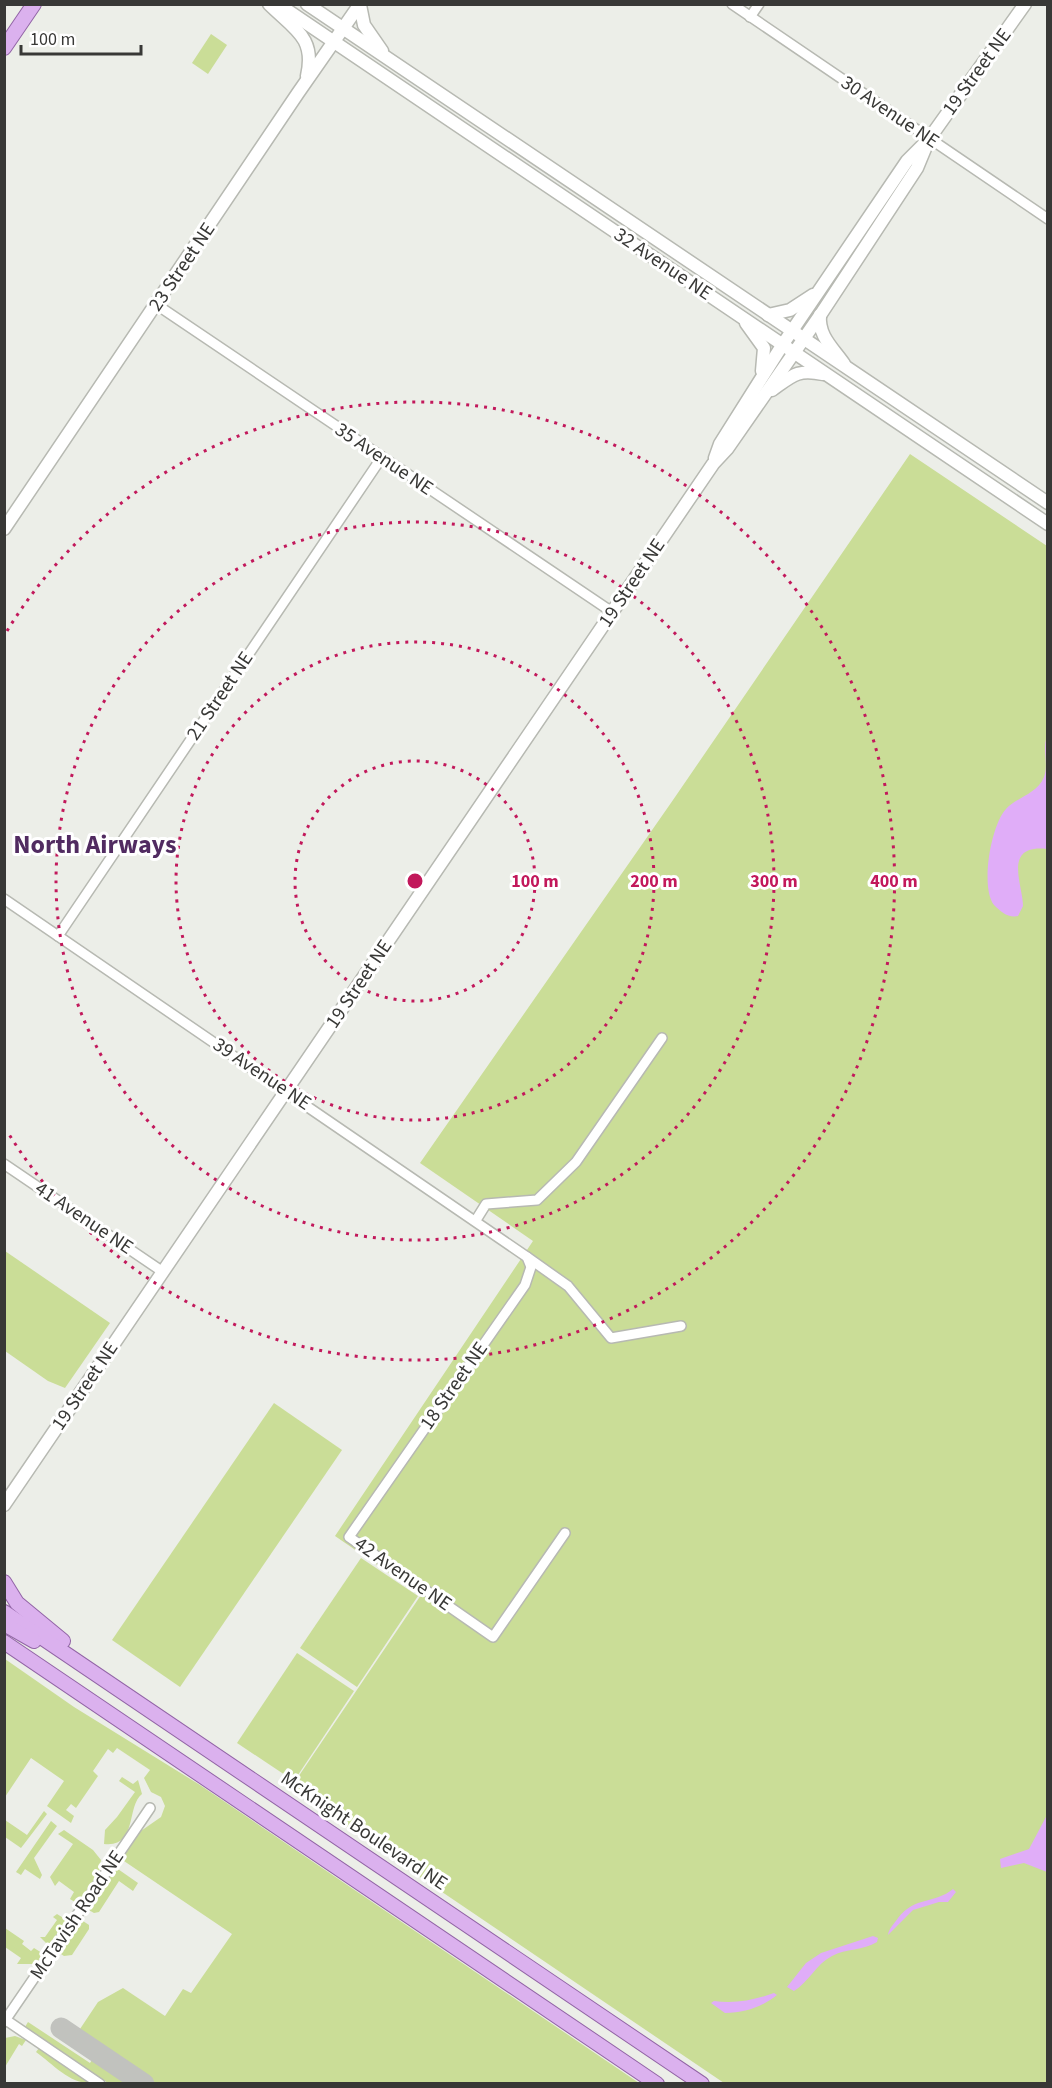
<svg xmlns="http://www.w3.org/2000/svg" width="1052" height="2088" viewBox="0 0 1052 2088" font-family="'Source Sans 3',sans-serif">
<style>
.green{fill:#cadd97}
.water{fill:#e0adf8}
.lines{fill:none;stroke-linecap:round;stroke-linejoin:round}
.taxiway{stroke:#c1c2be;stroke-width:21}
.street-casing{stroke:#b7b9b2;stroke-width:12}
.secondary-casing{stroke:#b7b9b2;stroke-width:15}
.primary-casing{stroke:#9265a6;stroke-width:16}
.street{stroke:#fff;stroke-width:9}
.secondary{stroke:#fff;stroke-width:12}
.primary{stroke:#dbb1ee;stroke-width:14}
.ring{fill:none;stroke:#c2185b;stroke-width:3;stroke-dasharray:3 6}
.labels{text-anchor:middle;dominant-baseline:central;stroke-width:6;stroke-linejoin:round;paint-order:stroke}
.street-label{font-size:20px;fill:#383836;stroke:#fff}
.district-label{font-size:26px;font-weight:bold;fill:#512b61;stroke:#fff}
.centre{fill:#c2185b;stroke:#fff;stroke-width:3}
.ring-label{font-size:18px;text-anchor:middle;font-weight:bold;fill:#c2185b;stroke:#fff;stroke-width:6;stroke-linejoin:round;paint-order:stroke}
</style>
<rect width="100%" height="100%" fill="#eceee8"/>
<!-- green -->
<g class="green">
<path d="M211,34L227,45L208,74L192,63Z"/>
<path d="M910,454L1047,546V2083H724L290,1789L421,1595L335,1536L533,1241L420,1163L673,800Z"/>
<path d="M5,1251L110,1323L65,1388L48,1381L5,1351Z"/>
<path d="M274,1403L342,1450L180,1687L112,1640Z"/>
<path d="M361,1558L418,1596L357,1687L300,1648Z"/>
<path d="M297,1653L354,1691L294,1781L237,1743Z"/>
<path d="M5,1659L74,1707L200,1785L639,2083H156L99,2047L100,2043L80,2029L98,2002L123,1988L165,2016L183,1989L191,1993L232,1934L121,1859L138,1833L161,1817L165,1806L161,1797L151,1792L144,1778L150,1770L117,1748L113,1753L108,1749L93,1771L98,1776L76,1808L71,1804L66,1810L74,1816L71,1823L47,1806L64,1781L31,1758L5,1797Z"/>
<path d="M122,1777L133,1784L138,1780L142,1794C126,1806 138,1848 104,1844L105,1830L117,1817L135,1792L119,1781Z"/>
<path d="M44,1811L47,1814L21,1848L5,1837V1820L27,1835Z"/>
<path d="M51,1821L57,1826L34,1858L42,1875L40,1879L25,1869L21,1875L16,1872Z"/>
<path d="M64,1830L93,1850L101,1860L99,1872L78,1904L70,1899L74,1892L59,1881L55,1886L50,1877L73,1844L58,1834Z"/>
<path d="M115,1867L138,1883L133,1891L119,1881L99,1912L94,1913L87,1909Z"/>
<path d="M57,1914L65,1919L66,1923L48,1945L40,1937H45L57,1920L53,1917Z"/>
<path d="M80,1919L89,1925V1929L72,1955L64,1956L58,1952Z"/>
<path d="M5,1928L24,1941L22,1944L31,1951L34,1948L42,1953L37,1964H17L21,1958L5,1947Z"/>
<path d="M28,2022L90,2063L93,2058L131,2083H108L25,2027Z"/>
<path d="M15,2036L26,2040L22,2046L19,2044L5,2067V2038Z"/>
<path d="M39,2048L91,2083C70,2084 54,2065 36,2052Z"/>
</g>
<!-- water -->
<g class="water">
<path d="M1047,736V849C1002,844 1023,885 1023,906L1018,916C1008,918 1001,912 994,905C980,887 991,825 1006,809C1017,797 1037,794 1044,777C1049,764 1042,749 1047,736Z"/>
<path d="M1047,1815V1872L1024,1863L1001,1868L1000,1859L1029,1849Z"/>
<path d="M953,1889L956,1892L948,1902H939L913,1910L888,1935C889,1928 894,1924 898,1918C915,1896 935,1904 953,1889Z"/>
<path d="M873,1936L878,1938L877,1942C863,1951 846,1948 832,1956C816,1964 809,1982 794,1991L787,1987L806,1963L821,1953Z"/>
<path d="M774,1993L777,1995C762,2007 745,2013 725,2013L711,2003L714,2001C735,2004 755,2000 774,1993Z"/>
</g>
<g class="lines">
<!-- taxiway -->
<path class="taxiway" d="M61,2028L144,2084"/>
<defs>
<g id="street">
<path d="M732,4L1048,219"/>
<path d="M750,17L759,4"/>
<path d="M157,305L612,612"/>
<path d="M4,899L527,1257L531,1267L525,1285L349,1537L493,1637L565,1533"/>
<path d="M58,936L382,457"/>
<path d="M4,1164L163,1272"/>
<path d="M476,1220L486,1204L537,1200L576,1162L662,1038"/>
<path d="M527,1257L568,1286L611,1338L681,1326"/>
<path d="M6,2020L100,2084"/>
<path d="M4,2022L150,1808"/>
</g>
<g id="secondary">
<path d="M269,4C294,29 316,37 307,76"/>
<path d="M278,4L1048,524"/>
<path d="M307,4L1048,503"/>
<path d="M360,5L364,25L382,51"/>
<path d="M768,315L790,310L813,295"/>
<path d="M820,315C818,336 833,348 844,364"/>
<path d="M746,323L764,348L762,371"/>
<path d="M772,390C793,375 797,369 823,374"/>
<path d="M715,458L720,444L783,344L907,161L929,139L1025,4"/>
<path d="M4,529L298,93L360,4"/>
<path d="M4,1505L713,464L727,449L821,314L917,168L929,139"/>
</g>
<g id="primary">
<path d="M4,48L34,4"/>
<path d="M4,1582L17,1603L63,1641"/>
<path d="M4,1612L702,2084"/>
<path d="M4,1624L34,1641"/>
<path d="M4,1642L657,2084"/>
</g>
</defs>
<!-- street casing -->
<use href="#street" class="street-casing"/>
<!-- secondary casing -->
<use href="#secondary" class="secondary-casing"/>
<!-- primary casing -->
<use href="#primary" class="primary-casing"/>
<!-- street -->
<use href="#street" class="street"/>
<!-- secondary -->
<use href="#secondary" class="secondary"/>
<!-- primary -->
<use href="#primary" class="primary"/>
</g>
<!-- distance rings -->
<g class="ring">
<circle cx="415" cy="881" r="120"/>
<circle cx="415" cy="881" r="239"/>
<circle cx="415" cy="881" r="359"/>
<path d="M7 631A479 479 0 1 1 7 1131"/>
</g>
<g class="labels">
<!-- street labels -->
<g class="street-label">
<text transform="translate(977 72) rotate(-54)">19 Street NE</text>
<text transform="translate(890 112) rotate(34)">30 Avenue NE</text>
<text transform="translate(663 264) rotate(34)">32 Avenue NE</text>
<text transform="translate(182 267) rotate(-56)">23 Street NE</text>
<text transform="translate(384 459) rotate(34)">35 Avenue NE</text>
<text transform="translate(632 583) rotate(-56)">19 Street NE</text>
<text transform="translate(220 696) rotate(-56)">21 Street NE</text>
<text transform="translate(359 984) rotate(-56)">19 Street NE</text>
<text transform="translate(262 1074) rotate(34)">39 Avenue NE</text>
<text transform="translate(84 1218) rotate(34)">41 Avenue NE</text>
<text transform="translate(85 1386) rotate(-56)">19 Street NE</text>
<text transform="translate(454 1386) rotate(-55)">18 Street NE</text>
<text transform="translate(403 1574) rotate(35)">42 Avenue NE</text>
<text transform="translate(364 1831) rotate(34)">McKnight Boulevard NE</text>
<text transform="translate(77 1915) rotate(-56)">McTavish Road NE</text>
</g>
<!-- district labels -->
<g class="district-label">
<text x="95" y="844">North Airways</text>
</g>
</g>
<circle cx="415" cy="881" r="9" class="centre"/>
<g class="ring-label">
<text x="535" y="887">100 m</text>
<text x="654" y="887">200 m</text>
<text x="774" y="887">300 m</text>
<text x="894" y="887">400 m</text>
</g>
<!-- border -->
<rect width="1052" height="2088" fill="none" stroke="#383836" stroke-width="12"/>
<!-- scale -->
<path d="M21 45v9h120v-9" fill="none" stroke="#383836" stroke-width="3"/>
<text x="30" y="45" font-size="18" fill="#383836" stroke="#ffffff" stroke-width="4.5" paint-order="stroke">100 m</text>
</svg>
